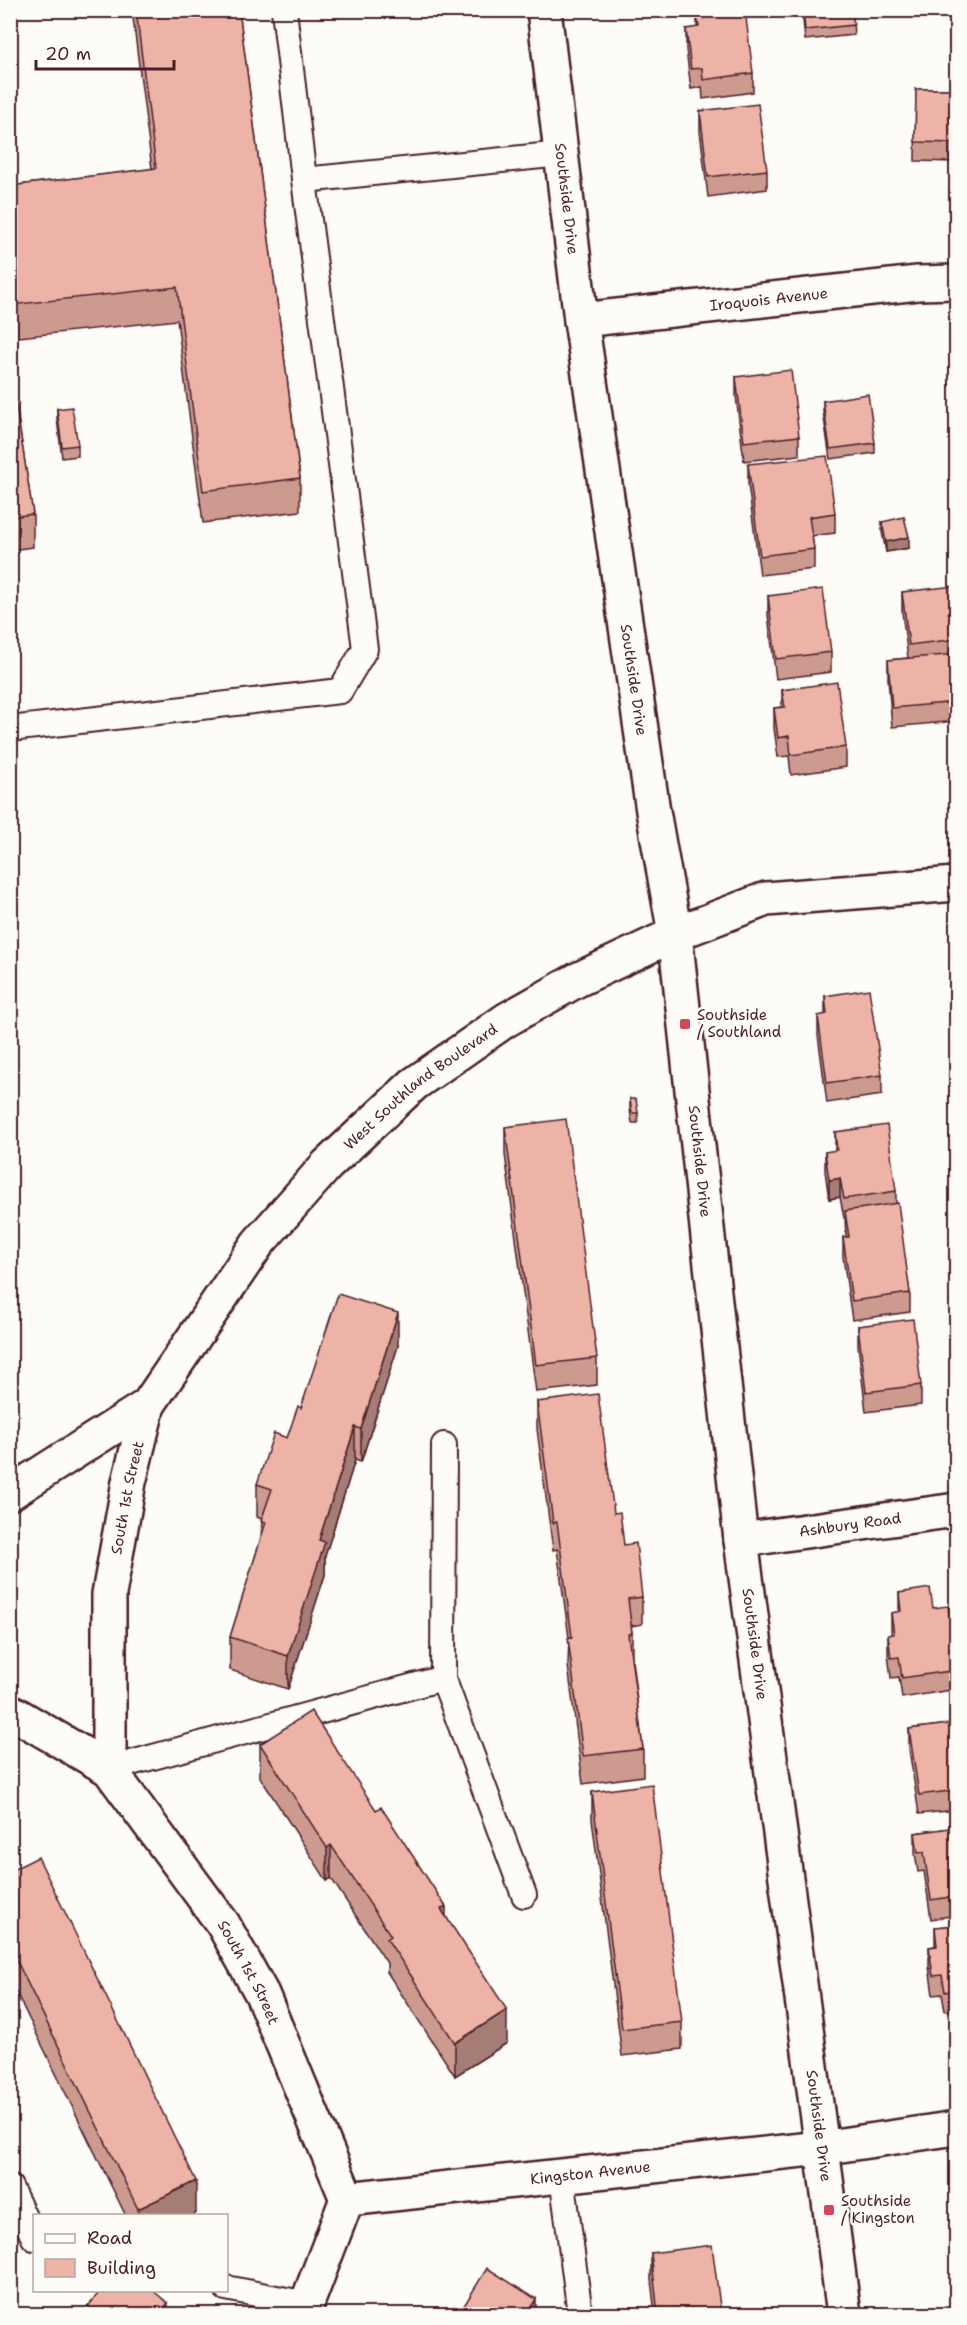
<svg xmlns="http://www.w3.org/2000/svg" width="967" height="2325" viewBox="0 0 967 2325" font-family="'Shantell Sans',sans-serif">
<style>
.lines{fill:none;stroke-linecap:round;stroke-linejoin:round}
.lane-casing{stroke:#4a1f2b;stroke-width:28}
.street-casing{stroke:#4a1f2b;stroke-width:38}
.secondary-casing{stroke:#4a1f2b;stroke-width:38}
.lane{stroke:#fdfcf7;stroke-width:24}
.street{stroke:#fdfcf7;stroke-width:33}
.secondary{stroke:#fdfcf7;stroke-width:33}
.wall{fill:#cc9a8f;stroke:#4a1f2b;stroke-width:1.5}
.shaded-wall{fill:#a67d74;stroke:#4a1f2b;stroke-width:1.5}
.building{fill:#edb3a6;stroke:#4a1f2b;stroke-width:1.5}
.poi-dot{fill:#d1495b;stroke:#fdfcf7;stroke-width:2}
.labels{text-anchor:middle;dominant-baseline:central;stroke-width:5;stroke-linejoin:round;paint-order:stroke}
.street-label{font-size:15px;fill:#4a1f2b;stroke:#fdfcf7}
.poi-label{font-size:15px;fill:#4a1f2b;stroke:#fdfcf7;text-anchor:start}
</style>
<rect width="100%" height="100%" fill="#fdfcf7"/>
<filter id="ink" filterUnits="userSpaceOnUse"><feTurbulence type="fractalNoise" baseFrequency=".0167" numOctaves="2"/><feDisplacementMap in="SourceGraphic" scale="12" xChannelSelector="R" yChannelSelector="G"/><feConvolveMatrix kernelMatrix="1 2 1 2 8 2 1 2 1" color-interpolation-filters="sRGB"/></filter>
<g filter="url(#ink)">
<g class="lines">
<defs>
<g id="lane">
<path d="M304,180L561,154"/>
<path d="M10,729L340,691L365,649L307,204L284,10"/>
<path d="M444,1445L443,1678L524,1895"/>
<path d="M109,1769L443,1678"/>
<path d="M562,2176L580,2314"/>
<path d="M10,2187L34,2238"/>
<path d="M226,2288L307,2304"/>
</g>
<g id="street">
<path id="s1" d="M581,320L918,283L956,282"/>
<path id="s2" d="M10,1493L148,1405L258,1243L327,1165L414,1084L506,1020L577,980L675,934L766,899L956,884"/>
<path id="s3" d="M741,1540L956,1510"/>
<path id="s4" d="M10,1711L109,1769L223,1924L262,1994L347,2199"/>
<path id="s5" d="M109,1769V1594L129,1482L148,1405"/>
<path id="s6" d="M303,2314L347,2199L821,2148L956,2128"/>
</g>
<g id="secondary">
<path id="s7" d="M544,10L581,320L653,811L675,934L741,1540L844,2314"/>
</g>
</defs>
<!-- lane casing -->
<use href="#lane" class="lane-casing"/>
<!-- street casing -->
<use href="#street" class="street-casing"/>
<!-- secondary casing -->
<use href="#secondary" class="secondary-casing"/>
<!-- lane -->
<use href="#lane" class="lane"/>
<!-- street -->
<use href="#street" class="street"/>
<!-- secondary -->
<use href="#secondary" class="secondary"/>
</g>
<!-- wall -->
<g class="wall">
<path d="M132,10H239L300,478V511L203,523L177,320L10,338V186L152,169Z"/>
<path d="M802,10H852L854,35L805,40Z"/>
<path d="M697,17L753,73V92L703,99L702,87L691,89L686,49V29L697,28Z"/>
<path d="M916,89H957V162L915,161Z"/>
<path d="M700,111L767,170V189L708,197L700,131Z"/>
<path d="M10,367L33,514V547L10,550Z"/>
<path d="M736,377L799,436V455L744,461L736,396Z"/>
<path d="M823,401L875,443V453L830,459L823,411Z"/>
<path d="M57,409L78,445V456L62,458L57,419Z"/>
<path d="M748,464L835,513V533L812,536L814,549V569L760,575L748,484Z"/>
<path d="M882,522L909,548L886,552L882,532Z"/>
<path d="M902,592L957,597V721L892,727L888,679V660L908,658L902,612Z"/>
<path d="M768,596L831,652V672L776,679L768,615Z"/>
<path d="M782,690L846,747V767L791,775L789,756L778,757L774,728V708L782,707Z"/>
<path d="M825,996L882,1075V1095L827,1103L818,1035V1016L825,1015Z"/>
<path d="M630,1099L638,1113V1123H632L630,1109Z"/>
<path d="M505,1127L597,1358V1385L536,1392L505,1154Z"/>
<path d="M835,1132L896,1191V1204L910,1293V1312L852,1320L843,1257V1237H846L845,1218H844L840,1197L829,1199L825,1171V1152L835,1151Z"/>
<path d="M858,1326L921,1385V1405L866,1412L858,1345Z"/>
<path d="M398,1346L361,1462L355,1460L325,1556V1575L288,1689L230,1670V1637L261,1538L262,1519L257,1517V1484L287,1438L301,1408Z"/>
<path d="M537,1402L614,1513L624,1545L642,1597V1624L631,1626L632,1633V1660L643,1749V1776L583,1784L568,1665L569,1638L557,1549L553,1550L537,1429Z"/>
<path d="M899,1593L933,1608L957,1666V1689L902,1698L899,1677L891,1678L888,1654V1635H891V1613L899,1612Z"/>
<path d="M957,1723V1810L919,1814L909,1749V1729Z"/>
<path d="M260,1744L446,1916L507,2043L455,2076L387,1972V1963L331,1878L327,1881L260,1777Z"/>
<path d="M592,1792L682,2022V2049L622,2056L592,1819Z"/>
<path d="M957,1827V1915L931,1919L924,1871L918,1872L915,1853V1833Z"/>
<path d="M10,1871L196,2213L192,2216H126L10,1980Z"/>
<path d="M957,1925V2010L945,2011L942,1994L933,1995L929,1966V1947L935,1946V1927Z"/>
<path d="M651,2253L721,2314H655L651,2280Z"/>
</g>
<!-- shaded-wall -->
<g class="shaded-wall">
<path d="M909,537V548L886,552V542Z"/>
<path d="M840,1178V1197L829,1199V1180Z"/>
<path d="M398,1313V1346L361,1462V1429Z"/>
<path d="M355,1427V1460L325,1556V1575L288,1689V1656L319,1540Z"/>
<path d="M331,1845V1878L327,1881V1848Z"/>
<path d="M446,1907V1940L441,1909Z"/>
<path d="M507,2010V2043L455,2076V2043Z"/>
<path d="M196,2181V2213L192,2216H138V2209Z"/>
<path d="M536,2299V2314H527Z"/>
<path d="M168,2303V2314H159Z"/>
</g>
<!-- building -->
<g class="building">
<path d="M136,10H239L300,478L203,491L177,287L10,305V186L156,168Z"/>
<path d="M745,10L753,73L703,80L702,68L691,69L686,29L699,27L697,17Z"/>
<path d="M803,10H852L854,25L805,30Z"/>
<path d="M916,89H957V143L915,142Z"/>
<path d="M758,104L767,170L708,177L700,111Z"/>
<path d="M10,367L33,514L10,517Z"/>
<path d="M791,370L799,436L744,442L736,377Z"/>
<path d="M868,394L875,443L830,449L823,401Z"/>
<path d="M72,407L78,445L62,447L57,409Z"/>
<path d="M827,456L835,513L809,517L814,549L760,556L748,464Z"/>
<path d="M904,517L909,537L886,542L882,522Z"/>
<path d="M955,586L957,597V639L909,645L902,592Z"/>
<path d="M823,589L831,652L776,659L768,596Z"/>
<path d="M957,654V702L892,708L888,660Z"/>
<path d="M837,682L846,747L791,755L789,736L778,738L774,708L785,707L782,690Z"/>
<path d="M869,989L882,1075L827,1083L818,1016L827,1014L825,996Z"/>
<path d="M630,1099H636L638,1113H632Z"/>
<path d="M566,1119L597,1358L536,1365L505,1127Z"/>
<path d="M887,1125L896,1191L844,1199L840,1178L829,1180L825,1152L837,1150L835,1132Z"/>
<path d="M898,1203L910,1293L852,1301L843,1237H849L845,1211Z"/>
<path d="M338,1294L398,1313L361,1429L355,1427L319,1540L325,1542L288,1656L230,1637L266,1522L261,1521L272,1489L257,1484L274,1433L287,1438L298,1406L301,1408Z"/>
<path d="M913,1319L921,1385L866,1392L858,1326Z"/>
<path d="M598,1394L614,1513L620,1512L624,1545L636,1543L642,1597L628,1599L632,1633L628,1634L643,1749L583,1756L568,1638L572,1637L557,1522L553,1523L537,1402Z"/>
<path d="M930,1588L933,1608L948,1606L957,1670L902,1678L899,1657L891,1658L888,1635L894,1634L891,1613L901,1611L899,1593Z"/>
<path d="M311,1711L376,1810L381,1807L446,1907L441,1909L507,2010L455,2043L387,1939L391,1936L331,1845L327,1848L260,1744Z"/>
<path d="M957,1723V1790L919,1795L909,1729Z"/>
<path d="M652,1784L682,2022L622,2029L592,1792Z"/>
<path d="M957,1827V1896L931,1900L924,1852L918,1853L915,1833Z"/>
<path d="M38,1857L196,2181L138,2209L10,1947V1871Z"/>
<path d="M957,1925V1990L945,1992L942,1975L933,1976L929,1947L937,1946L935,1927Z"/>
<path d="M712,2245L721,2314H658L651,2253Z"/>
<path d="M487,2268L536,2299L527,2314H459Z"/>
<path d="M101,2290H152L168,2303L159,2314H82Z"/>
</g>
</g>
<!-- markers -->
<g class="poi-dot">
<rect x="679" y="1018" width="12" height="12" rx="3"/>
<rect x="823" y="2204" width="12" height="12" rx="3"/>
</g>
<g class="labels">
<!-- street labels -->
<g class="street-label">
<text stroke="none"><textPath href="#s7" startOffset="190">Southside Drive</textPath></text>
<text stroke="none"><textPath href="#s1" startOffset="189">Iroquois Avenue</textPath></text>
<text stroke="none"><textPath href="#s7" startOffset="676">Southside Drive</textPath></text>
<text stroke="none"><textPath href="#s2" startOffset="586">West Southland Boulevard</textPath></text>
<text stroke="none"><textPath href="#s7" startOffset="1162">Southside Drive</textPath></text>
<text stroke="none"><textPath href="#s5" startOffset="273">South 1st Street</textPath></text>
<text stroke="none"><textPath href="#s3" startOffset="110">Ashbury Road</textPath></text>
<text stroke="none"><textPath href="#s7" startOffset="1648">Southside Drive</textPath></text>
<text stroke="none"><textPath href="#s4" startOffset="362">South 1st Street</textPath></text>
<text stroke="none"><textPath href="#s7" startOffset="2134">Southside Drive</textPath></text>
<text stroke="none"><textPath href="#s6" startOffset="368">Kingston Avenue</textPath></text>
</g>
<!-- poi labels -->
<g class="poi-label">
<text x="697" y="1015">Southside<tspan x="697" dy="17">/ Southland</tspan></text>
<text x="841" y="2201">Southside<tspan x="841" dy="17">/ Kingston</tspan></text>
</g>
</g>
<!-- margin -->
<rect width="967" height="2325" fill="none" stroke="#fdfcf7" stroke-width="36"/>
<rect x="18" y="18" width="931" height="2289" fill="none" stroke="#4a1f2b" stroke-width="2" filter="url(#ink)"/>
<!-- legend -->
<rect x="33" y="2214" width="195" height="78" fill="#fdfcf7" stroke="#b5a4a5" stroke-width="1.5"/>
<rect x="45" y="2234" width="30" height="9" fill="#fdfcf7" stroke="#b5a4a5" stroke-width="1.5"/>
<text x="87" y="2244" font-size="18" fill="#4a1f2b">Road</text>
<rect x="45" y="2259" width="30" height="18" fill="#edb3a6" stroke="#b5a4a5" stroke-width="1.5"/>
<text x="87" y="2274" font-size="18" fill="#4a1f2b">Building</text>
<!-- scale -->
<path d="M36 60v9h138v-9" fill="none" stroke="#4a1f2b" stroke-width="3"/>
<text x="45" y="60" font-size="18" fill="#4a1f2b" stroke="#fdfcf7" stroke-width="4.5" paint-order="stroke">20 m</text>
</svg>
